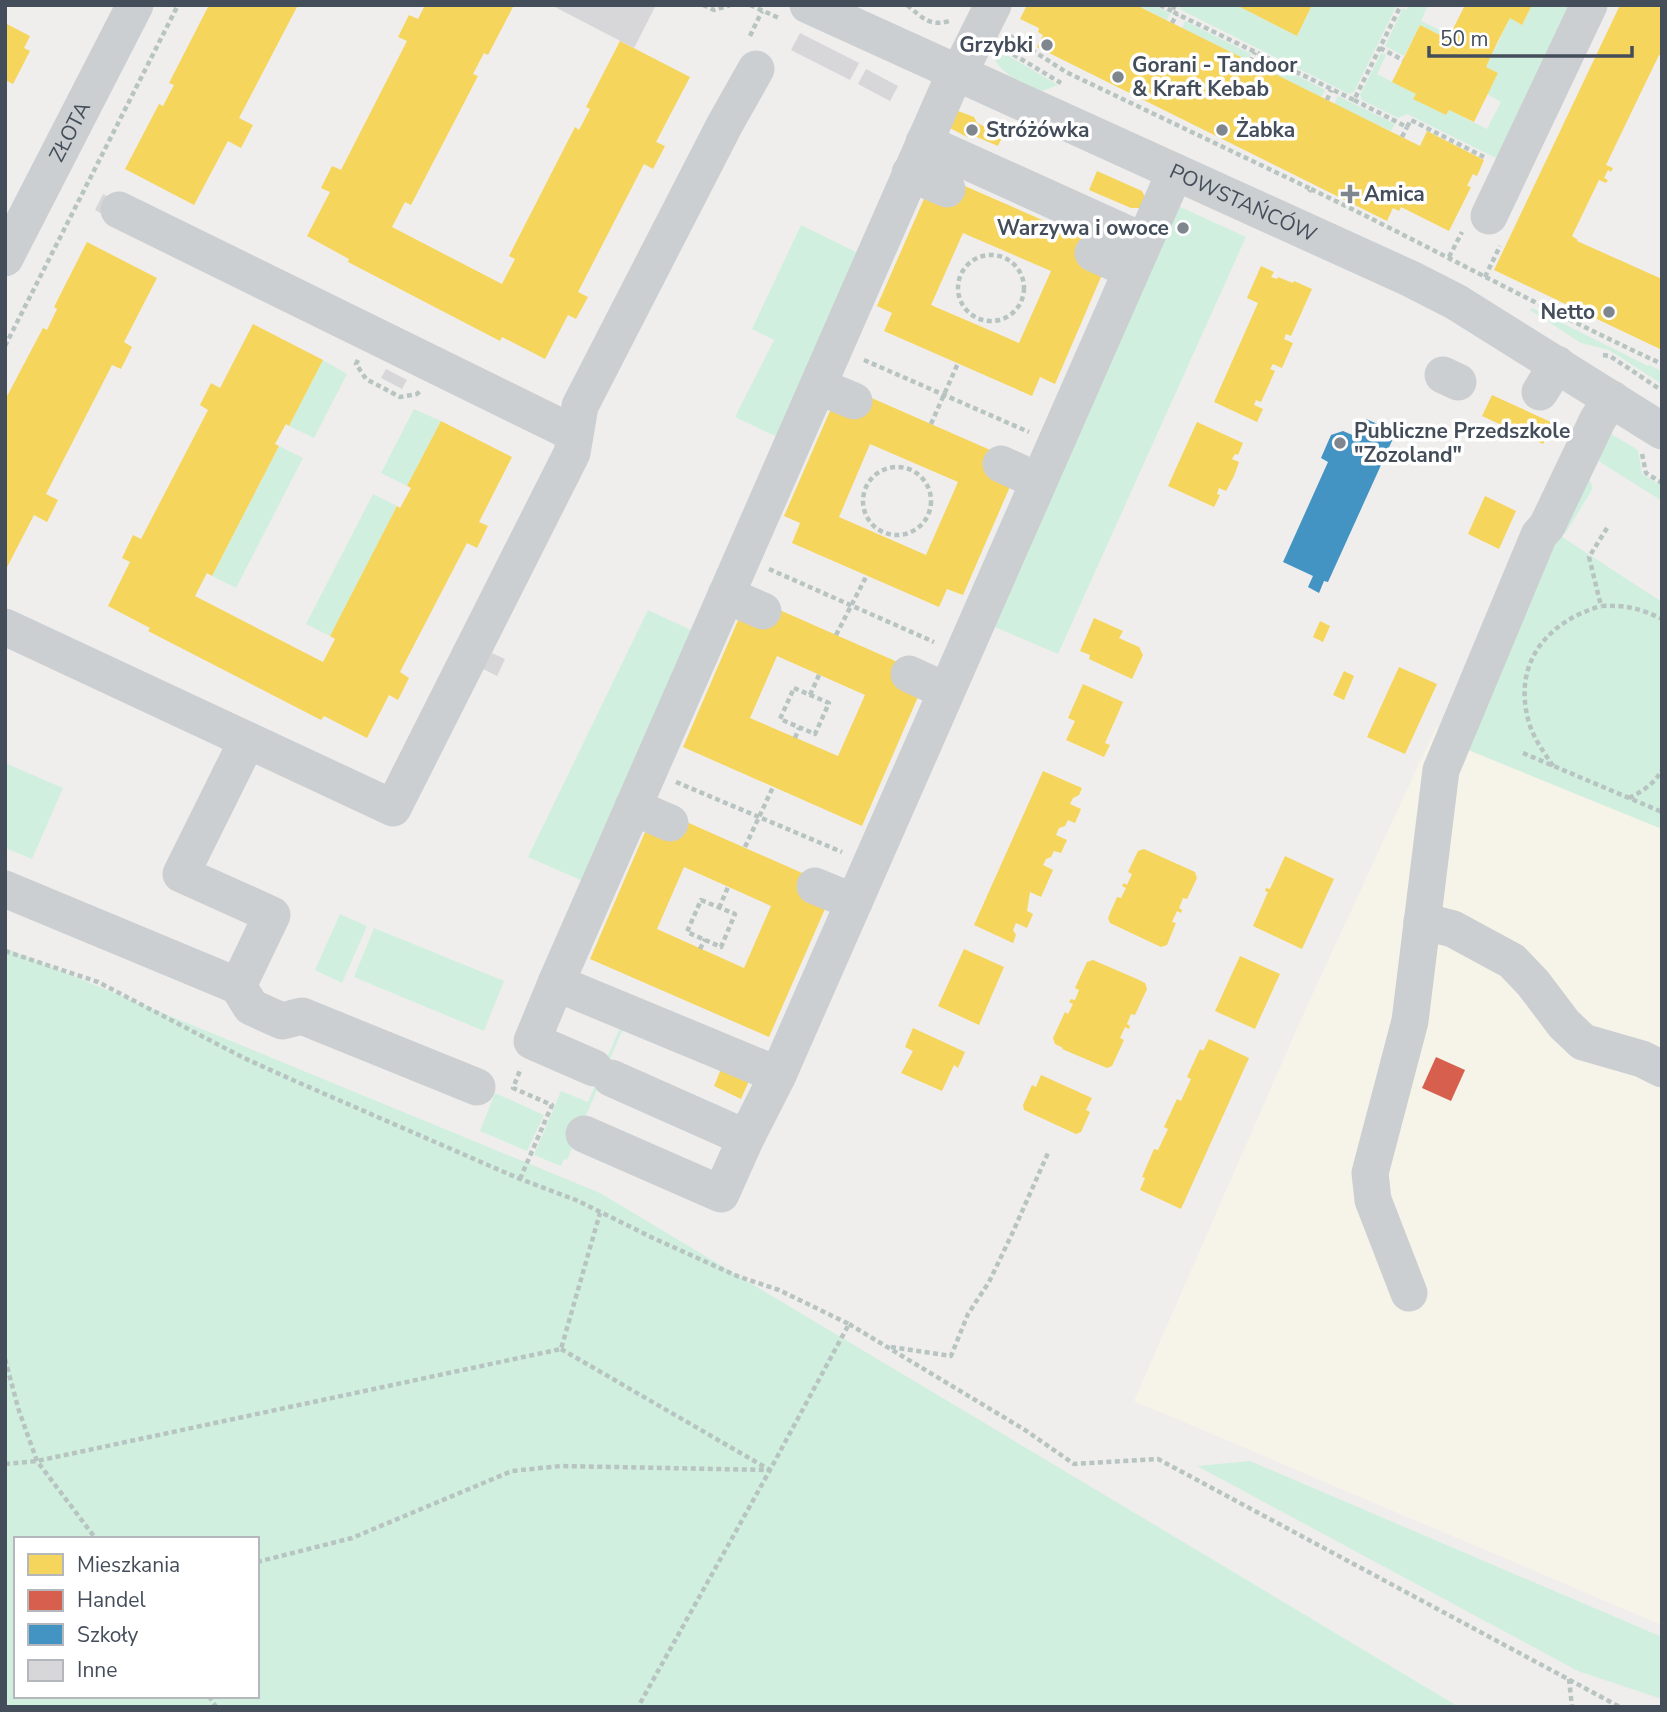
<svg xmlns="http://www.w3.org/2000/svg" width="1667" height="1712" viewBox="0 0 1667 1712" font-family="'Nunito Sans',sans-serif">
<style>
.commercial{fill:#f6f3e8}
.green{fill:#d1efde;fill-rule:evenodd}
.homes{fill:#f6d55c;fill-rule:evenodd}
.shops{fill:#d6604d}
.schools{fill:#4393c3}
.building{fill:#d7d7d9}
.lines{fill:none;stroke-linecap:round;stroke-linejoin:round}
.path{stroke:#b7c4c1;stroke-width:4.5;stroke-dasharray:5 3.5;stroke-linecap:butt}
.minor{stroke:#cccfd1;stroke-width:37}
.poi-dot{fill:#80868e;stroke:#fff;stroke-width:2.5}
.labels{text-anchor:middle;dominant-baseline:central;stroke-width:7;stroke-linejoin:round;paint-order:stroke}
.poi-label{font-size:21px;font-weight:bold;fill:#444e5b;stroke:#fff;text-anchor:start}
.street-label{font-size:21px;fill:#444e5b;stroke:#fff}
</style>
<rect width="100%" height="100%" fill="#efeeed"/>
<!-- commercial -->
<path class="commercial" d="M1436,727L1441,739L1662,829V1625L1134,1401L1302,1017Z"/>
<!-- green -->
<g class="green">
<path d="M1136,5H1154L1170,13L1167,20Z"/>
<path d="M1179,5H1236L1297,36L1312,5H1397L1354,92L1349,94L1181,10Z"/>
<path d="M1409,5H1428L1421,21L1450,35L1448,39L1420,25L1404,56L1385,46L1403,8L1406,10Z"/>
<path d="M1532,5H1576L1502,161L1407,114L1398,118L1362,100L1360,95L1381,53L1386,55L1377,74L1416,94L1414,99L1446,115L1449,110L1487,129L1501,102L1487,94L1498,73L1486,67L1510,18L1522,25Z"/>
<path d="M1185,21L1251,54L1247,60L1182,28Z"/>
<path d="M990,45L1058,85L1042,91C1018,80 995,74 990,45Z"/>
<path d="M1262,58L1325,90L1321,97L1258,66Z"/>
<path d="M1338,96L1395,124L1391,131L1334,104Z"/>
<path d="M1176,205L1246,237L1058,654L990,625Z"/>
<path d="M801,225L862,255L781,439L735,417L774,340L752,329Z"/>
<path d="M1532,308L1648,366L1649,365L1662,371V384L1609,350L1581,343L1530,310Z"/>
<path d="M323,360L347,374L314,438L289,426Z"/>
<path d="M414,409L441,421L407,486L381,473Z"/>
<path d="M1603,429L1638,450L1642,474L1662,486V501L1600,462L1595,452Z"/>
<path d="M279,446L303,458L236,588L212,576Z"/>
<path d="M1584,480L1590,481L1593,488L1565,534L1554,527Z"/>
<path d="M373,494L397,506L330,636L306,624Z"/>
<path d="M1550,529L1662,602V829L1461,747Z"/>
<path d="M648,610L695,632L585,882L528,857Z"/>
<path d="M5,763L63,788L32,859L5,848Z"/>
<path d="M340,914L367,926L342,983L315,970Z"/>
<path d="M374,928L504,981L484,1031L354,977Z"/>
<path d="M5,948L600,1193L1459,1707H5ZM16,1539H257V1696H16Z"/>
<path d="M622,1023L625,1024L567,1160L564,1159L561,1166L534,1155L561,1091L588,1102Z"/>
<path d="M495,1093L544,1115L527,1151L480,1131Z"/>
<path d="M1250,1461L1662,1637V1699L1578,1671L1197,1466Z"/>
</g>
<!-- homes -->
<g class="homes">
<path d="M209,5H298L239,118L253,125L241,148L228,141L194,205L125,169L159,104L163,106L174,85L169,83Z"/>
<path d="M425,5H514L488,55L484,53L473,74L478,76L411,205L405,202L392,227L502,284L515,259L509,256L575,127L579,130L590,109L586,107L620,41L690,77L656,142L665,146L653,169L644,164L578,292L588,297L576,319L568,315L545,359L502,337L500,341L348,262L349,259L307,236L330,192L321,188L332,166L341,170L407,41L398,37L409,15L418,19Z"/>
<path d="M1027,5H1136L1420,146L1427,131L1484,160L1477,176L1473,174L1467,186L1471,187L1449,231L1401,207L1399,211L1393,208L1387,221L1037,47L1043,35L1038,32L1039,28L1020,19Z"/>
<path d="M1236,5H1312L1297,36Z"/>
<path d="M1465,5H1532L1522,25L1510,18L1497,43L1486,67L1498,73L1474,122L1449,110L1446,115L1413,99L1416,94L1392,82L1420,25L1448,39Z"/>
<path d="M1620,5H1662V56L1659,55L1606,165L1613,168L1611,172L1608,170L1604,178L1608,180L1606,183L1599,180L1572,236L1578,240L1577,241L1662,279V350L1494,270Z"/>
<path d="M5,23L30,36L24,48L30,51L13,84L5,80Z"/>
<path d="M958,111L974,117L977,123L1003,135L998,146L972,135L967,137L950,128Z"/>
<path d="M1097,171L1142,191L1145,197L1140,208H1131L1089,190Z"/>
<path d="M951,180L1097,244L1104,270L1055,384L1040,377L1032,396L884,331L892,313L877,306L927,192ZM963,233L1051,271L1019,343L931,305Z"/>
<path d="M87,242L157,278L124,342L132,347L121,369L112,365L46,494L58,500L47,522L34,515L5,571V400L43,328L47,330L57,309L54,307Z"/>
<path d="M1261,266L1274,272L1271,277L1277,279L1278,277L1293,283L1294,281L1312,289L1291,336L1286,334L1284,339L1293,343L1282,368L1273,364L1270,369L1275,371L1261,402L1256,400L1254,405L1263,409L1257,422L1214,402L1258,303L1247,298Z"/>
<path d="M253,324L323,360L289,426L286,424L275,444L279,446L212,576L207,573L195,596L323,662L335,639L330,636L397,506L400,508L411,488L407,486L441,421L512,457L479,522L488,526L477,548L467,543L400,672L409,678L398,700L389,695L367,738L324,716L321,720L148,631L150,628L108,606L130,562L122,558L133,535L141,539L208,410L200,405L211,383L220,388Z"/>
<path d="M858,392L1004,456L1012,482L963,595L947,589L939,607L792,543L800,523L784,516L833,404ZM870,444L958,482L926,555L839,517Z"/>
<path d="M1492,395L1553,423L1543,444L1482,416Z"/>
<path d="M1197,422L1243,443L1238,455L1235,454L1232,459L1239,462L1234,476L1226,491L1219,488L1217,494L1220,495L1214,507L1168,486Z"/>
<path d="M1485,496L1516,511L1499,549L1468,534Z"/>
<path d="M766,604L911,668L921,690L862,826L683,747L742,611ZM777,656L865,695L838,756L750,718Z"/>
<path d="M1094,618L1123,631L1119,638L1139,647L1143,655L1132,679L1089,659L1090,655L1080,651Z"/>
<path d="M1320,621L1330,626L1323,642L1313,637Z"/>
<path d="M1399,667L1437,684L1405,754L1367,737Z"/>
<path d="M1344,671L1354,676L1344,700L1333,695Z"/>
<path d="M1083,684L1123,702L1105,743L1110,745L1104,757L1066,740L1075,721L1068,718Z"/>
<path d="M1043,771L1082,788L1079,795L1073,798L1070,804L1081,809L1075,823L1068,820L1065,826L1059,828L1056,835L1067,840L1061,853L1054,851L1051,857L1046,859L1043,865L1053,870L1041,897L1030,892L1027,911L1033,914L1027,928L1016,923L1013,930L1016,935L1013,943L974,925Z"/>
<path d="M673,816L818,880L828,902L769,1037L590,959L649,823ZM684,867L771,906L744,968L657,929Z"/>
<path d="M1144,849L1195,872L1197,878L1187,899L1183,898L1179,908L1182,910L1181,913L1177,911L1172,922L1176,923L1167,945L1161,947L1110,923L1108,918L1117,897L1121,898L1126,888L1122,886L1124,883L1127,885L1132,874L1128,872L1138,851Z"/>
<path d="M1285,856L1334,879L1302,949L1253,926L1268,892L1265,891L1266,888L1270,889Z"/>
<path d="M964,949L1004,967L979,1025L938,1006Z"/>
<path d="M1240,956L1280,974L1255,1029L1215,1011Z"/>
<path d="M1093,960L1137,979L1145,983L1147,989L1135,1015L1131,1014L1127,1024L1130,1026L1129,1029L1125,1027L1120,1038L1124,1040L1112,1066L1107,1068L1062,1049L1063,1048L1055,1044L1053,1038L1065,1012L1068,1014L1073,1004L1069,1002L1071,999L1075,1000L1079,990L1075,988L1087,962Z"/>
<path d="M913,1028L965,1052L958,1068L954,1065L942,1091L901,1073L913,1051L905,1047Z"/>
<path d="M1209,1039L1249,1058L1181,1209L1140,1190L1145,1178L1142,1177L1154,1149L1158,1150L1168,1129L1164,1127L1177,1099L1181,1101L1191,1079L1187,1077L1200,1049L1203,1051Z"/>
<path d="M721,1069L749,1081L741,1099L714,1086Z"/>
<path d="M1041,1075L1092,1098L1086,1110L1090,1112L1081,1132L1076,1134L1024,1110L1023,1105L1032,1085L1036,1087Z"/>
</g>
<!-- shops -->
<path class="shops" d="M1436,1057L1465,1070L1451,1101L1422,1088Z"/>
<!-- schools -->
<path class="schools" d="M1366,419L1396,432L1328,582L1324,581L1319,593L1308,587L1313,576L1283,562L1328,462L1321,458L1331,435L1343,431L1357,437Z"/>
<!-- building -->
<g class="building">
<path d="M551,5H656L634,48Z"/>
<path d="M800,33L859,63L850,80L791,50Z"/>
<path d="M866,69L898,86L890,101L858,84Z"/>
<path d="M103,194L112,199L104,215L95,210Z"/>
<path d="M386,369L407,380L402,389L381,378Z"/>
<path d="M492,653L505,659L497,676L483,669Z"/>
</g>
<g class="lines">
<!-- path -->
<g class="path">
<path d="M703,5L714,10L730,5"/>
<path d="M750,5L781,19"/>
<path d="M907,5C922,17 929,27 949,21"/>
<path d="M1160,5L1172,11"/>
<path d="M1175,5L1172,11L1177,14L1354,100L1401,5"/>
<path d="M1172,23L1177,14"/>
<path d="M750,36L762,11"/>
<path d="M1010,36L1066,72L1311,189L1309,192"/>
<path d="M1380,48L1403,60"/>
<path d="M1006,50L1061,83"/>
<path d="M1250,62L1255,52"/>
<path d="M1327,100L1331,90"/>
<path d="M1354,100L1407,127L1411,120L1484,157"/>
<path d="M1402,137L1407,127"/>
<path d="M1311,189C1429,246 1543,309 1662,364"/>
<circle cx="991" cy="288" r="33"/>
<path d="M1449,257L1462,232"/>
<path d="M1485,277L1500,246"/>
<path d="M5,346L178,5"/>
<path d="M1603,355L1610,356L1658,388"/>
<path d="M358,360L356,364L366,379L400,397L417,394L420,391"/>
<path d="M864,360L1029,432"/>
<path d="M931,424L958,363"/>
<path d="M1642,454L1646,473L1662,483"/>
<circle cx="897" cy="501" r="34"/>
<path d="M1607,528L1589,557L1601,606C1626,605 1639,608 1662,619"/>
<path d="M769,569L934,642"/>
<path d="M836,635L867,575"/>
<path d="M794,688L829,703L815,734L780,719Z"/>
<path d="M810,695L819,675"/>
<path d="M795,738L799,728"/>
<path d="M1523,753L1662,812"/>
<path d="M1553,766C1543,751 1532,736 1528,719C1513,661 1549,621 1601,606"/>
<path d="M676,782L842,852"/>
<path d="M1629,798C1643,791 1654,784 1662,770"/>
<path d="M745,847L773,787"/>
<path d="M701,900L735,914L721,947L687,932Z"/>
<path d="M719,908L728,887"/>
<path d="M700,949L705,939"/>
<path d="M5,951L98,982L244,1058L295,1081L520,1179L576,1200L653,1238L737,1276L779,1290L849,1324L770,1470L638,1707"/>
<path d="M520,1179L552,1105L513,1088L521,1068"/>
<path d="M849,1324L1025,1430L1074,1464L1158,1459L1620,1707"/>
<path d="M891,1347L951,1356L968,1314L989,1282L1012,1234L1048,1153"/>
<path d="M561,1349L770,1470"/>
<path d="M5,1359L19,1411L37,1461L96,1539"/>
<path d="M5,1464L37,1461L561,1349L600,1213"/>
<path d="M257,1562L352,1538L512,1471L561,1466L770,1470"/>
<path d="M1569,1679L1572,1707"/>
<path d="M209,1696L216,1707"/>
</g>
<!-- minor -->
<g class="minor">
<path id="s1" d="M808,5L1411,279L1456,302L1662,431"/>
<path d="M955,73L556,983L778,1075L1175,172"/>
<path d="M958,75L993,5"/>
<path d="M924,142L1143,241"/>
<path d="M910,173L947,189"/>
<path d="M119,210L575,434"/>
<path d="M1489,216L1589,5"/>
<path d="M1093,253L1131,270"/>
<path id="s2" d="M5,258L135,5"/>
<path d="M1443,375L1458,382"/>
<path d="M818,386L854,401"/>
<path d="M1540,392L1557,364"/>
<path d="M1001,464L1038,481"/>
<path d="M726,595L763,611"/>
<path d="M5,627L393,808L572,453L580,406L725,124L756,69"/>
<path d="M909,674L946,691"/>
<path d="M633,807L670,823"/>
<path d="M815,886L854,902"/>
<path d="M5,889L238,986L272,915L181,874L247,741"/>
<path d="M1422,921L1453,929L1512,961L1533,983L1564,1024L1583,1042L1642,1059L1662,1069"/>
<path d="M556,983L532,1041L594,1068"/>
<path d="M238,986L251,1007L282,1021L302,1016L477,1087"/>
<path d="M611,1078L746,1138L778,1075"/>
<path d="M584,1134L721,1194L746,1138"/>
<path d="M1409,1293L1373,1200L1370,1173L1410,1021L1441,770L1539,535L1547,526L1598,419L1612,399"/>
</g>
</g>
<!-- markers -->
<g class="poi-dot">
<circle cx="1047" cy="45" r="7"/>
<circle cx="1118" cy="77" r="7"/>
<circle cx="972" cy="130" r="7"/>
<circle cx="1222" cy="130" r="7"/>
<path d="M1346.5 183.5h7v7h7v7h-7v7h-7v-7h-7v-7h7z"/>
<circle cx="1183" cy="228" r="7"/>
<circle cx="1609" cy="312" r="7"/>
<circle cx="1340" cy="443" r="7"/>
</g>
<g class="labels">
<!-- poi labels -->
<g class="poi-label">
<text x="1033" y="45" text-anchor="end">Grzybki</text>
<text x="1132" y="65">Gorani - Tandoor<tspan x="1132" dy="24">&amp; Kraft Kebab</tspan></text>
<text x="986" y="130">Stróżówka</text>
<text x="1236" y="130">Żabka</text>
<text x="1364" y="194">Amica</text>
<text x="1169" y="228" text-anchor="end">Warzywa i owoce</text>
<text x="1595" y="312" text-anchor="end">Netto</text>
<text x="1354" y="431">Publiczne Przedszkole<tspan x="1354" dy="24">"Zozoland"</tspan></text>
</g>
<!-- street labels -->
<g class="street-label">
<text stroke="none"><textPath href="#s2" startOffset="142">ZŁOTA</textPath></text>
<text stroke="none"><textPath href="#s1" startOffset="478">POWSTAŃCÓW</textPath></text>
</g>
</g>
<!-- border -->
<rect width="1667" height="1712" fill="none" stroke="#444e5b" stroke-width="14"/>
<!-- legend -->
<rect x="14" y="1537" width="245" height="161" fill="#ffffff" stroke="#b4b8bd" stroke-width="2"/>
<rect x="28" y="1554" width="35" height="21" fill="#f6d55c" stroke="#b4b8bd" stroke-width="2"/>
<text x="77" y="1572" font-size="21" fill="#444e5b">Mieszkania</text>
<rect x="28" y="1590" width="35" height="21" fill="#d6604d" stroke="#b4b8bd" stroke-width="2"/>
<text x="77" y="1607" font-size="21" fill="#444e5b">Handel</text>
<rect x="28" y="1624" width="35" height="21" fill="#4393c3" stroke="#b4b8bd" stroke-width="2"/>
<text x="77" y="1642" font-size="21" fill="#444e5b">Szkoły</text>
<rect x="28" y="1660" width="35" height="21" fill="#d7d7d9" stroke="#b4b8bd" stroke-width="2"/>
<text x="77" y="1677" font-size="21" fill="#444e5b">Inne</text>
<!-- scale -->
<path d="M1429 46v10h203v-10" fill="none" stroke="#444e5b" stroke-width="3.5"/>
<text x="1440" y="46" font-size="21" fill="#444e5b" stroke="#ffffff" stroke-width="5" paint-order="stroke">50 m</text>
</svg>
